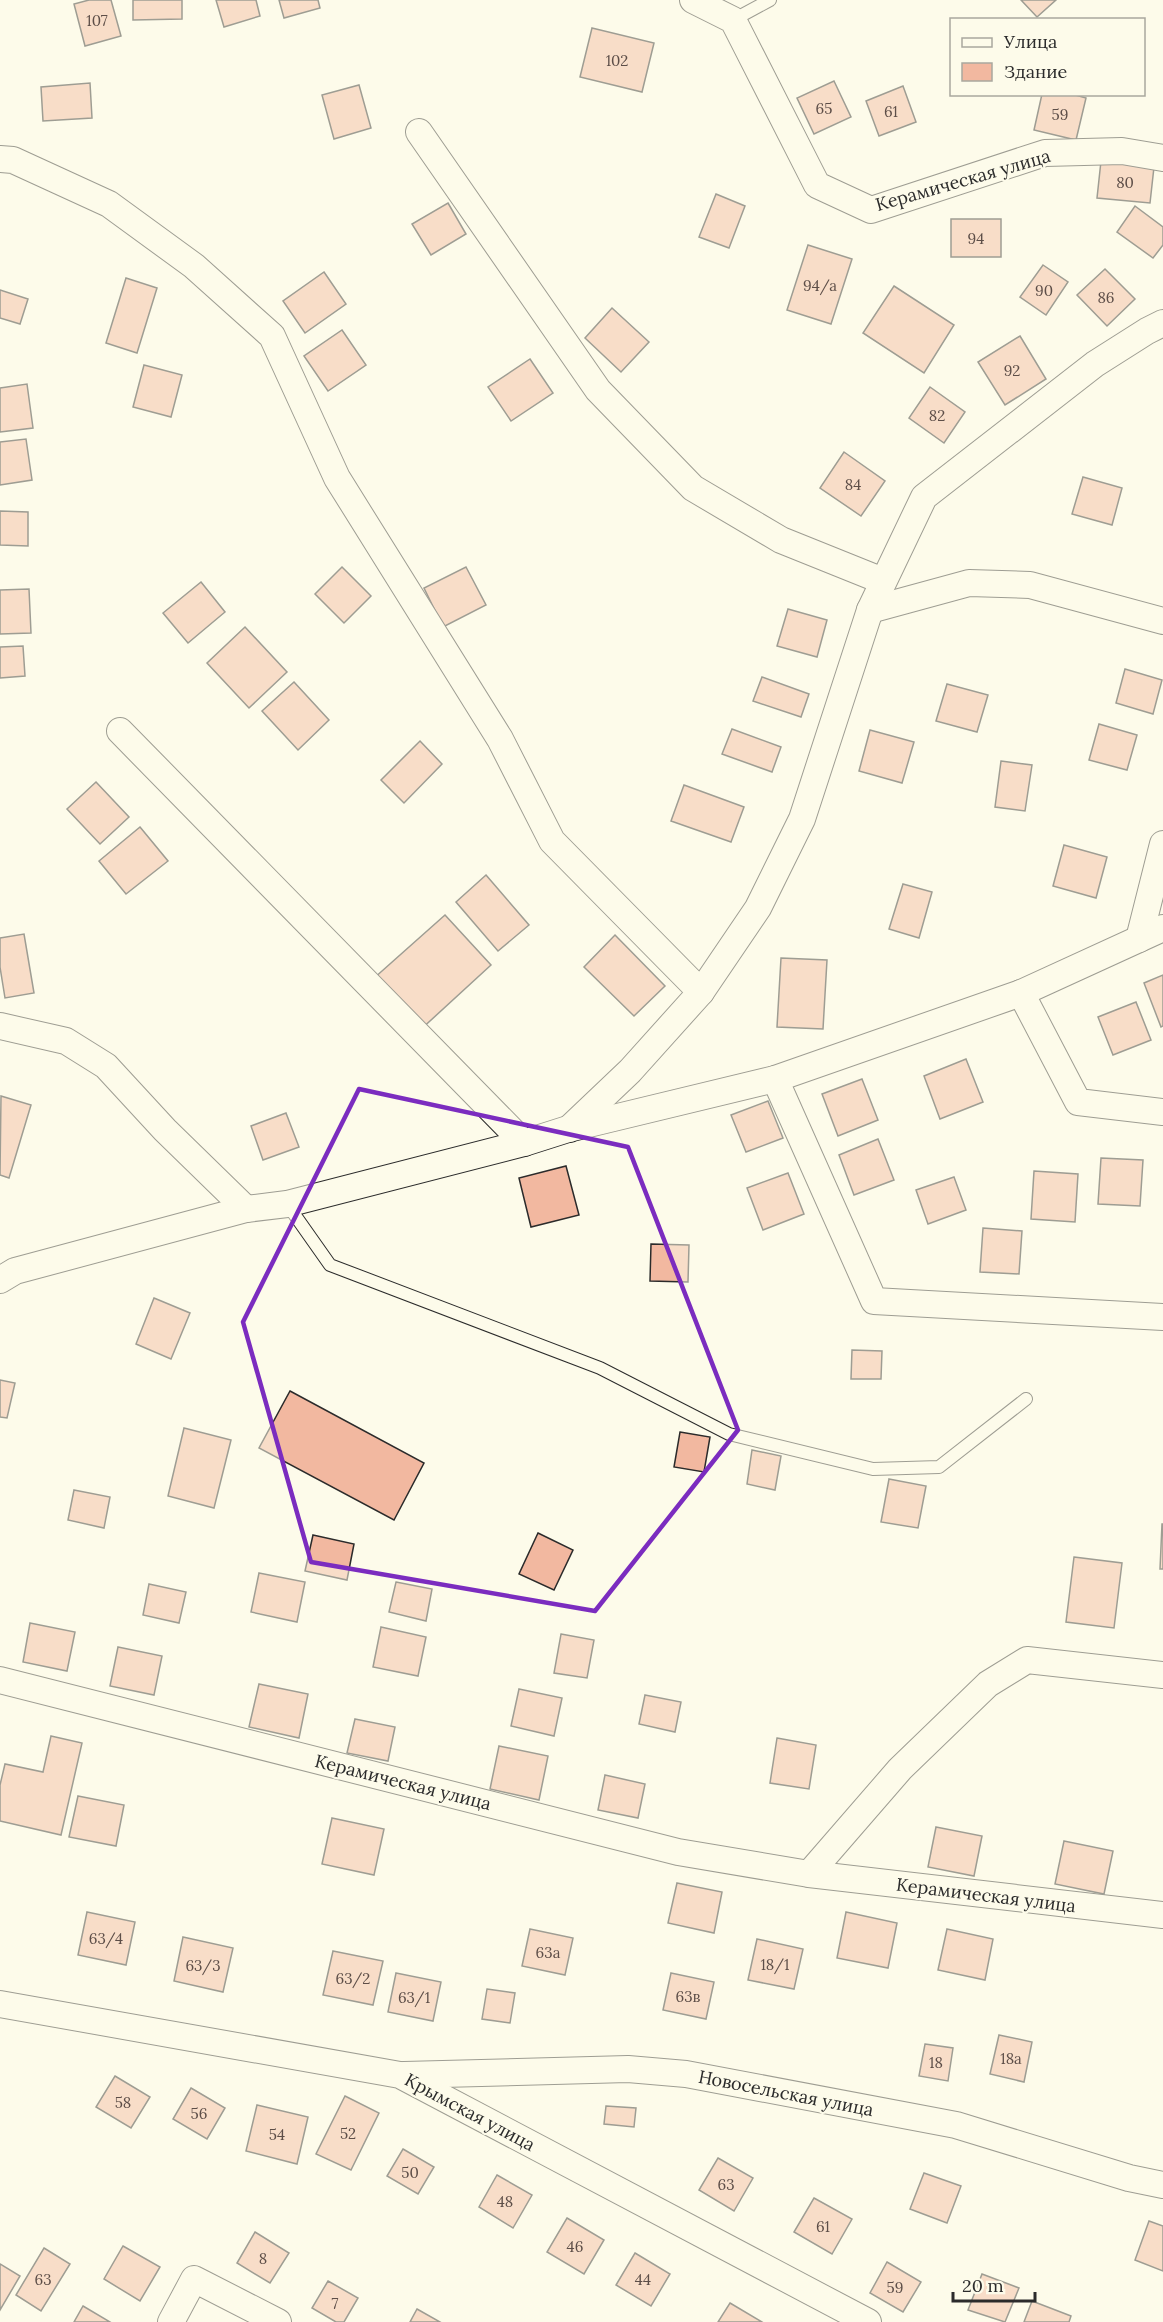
<svg xmlns="http://www.w3.org/2000/svg" width="1163" height="2322" viewBox="0 0 1163 2322" font-family="Lora,serif">
<style>
.building{fill:#f2b8a0;stroke:#2b2b2b;stroke-width:1.5}
.lines{fill:none;stroke-linecap:round;stroke-linejoin:round}
.lane-casing{stroke:#2b2b2b;stroke-width:14}
.street-casing{stroke:#2b2b2b;stroke-width:28}
.lane{stroke:#fdfbea;stroke-width:12}
.street{stroke:#fdfbea;stroke-width:26}
.marked{fill:none;stroke:#7b2cbf;stroke-width:4.5;stroke-linejoin:round}
.labels{text-anchor:middle;dominant-baseline:central;stroke-width:4.5;stroke-linejoin:round;paint-order:stroke}
.number-label{font-size:15px;fill:#5d4e48}
.street-label{font-size:18px;fill:#2b2b2b;stroke:#fdfbea}
</style>
<rect width="100%" height="100%" fill="#fdfbea"/>
<!-- building -->
<g class="building">
<path d="M89,0H111L121,36L85,46L74,4Z"/>
<path d="M133,0H182V19L133,20Z"/>
<path d="M216,0H256L260,16L224,27Z"/>
<path d="M279,0H318L320,8L284,18Z"/>
<path d="M1021,0H1056L1037,17Z"/>
<path d="M592,28L654,43L642,92L580,77Z"/>
<path d="M834,81L851,117L814,134L797,98Z"/>
<path d="M90,83L92,118L43,121L41,87Z"/>
<path d="M359,85L371,128L334,139L322,95Z"/>
<path d="M903,86L916,122L879,136L866,101Z"/>
<path d="M1042,94H1072L1086,98L1076,140L1034,130Z"/>
<path d="M1101,161L1154,167L1150,203L1097,198Z"/>
<path d="M716,194L745,206L729,248L699,237Z"/>
<path d="M448,203L466,234L431,255L412,224Z"/>
<path d="M1135,206L1163,227V245L1153,258L1117,232Z"/>
<rect x="951" y="219" width="50" height="38"/>
<path d="M808,245L852,259L831,324L787,310Z"/>
<path d="M1043,265L1068,282L1046,315L1020,297Z"/>
<path d="M1105,269L1135,299L1107,326L1077,295Z"/>
<path d="M324,272L346,304L305,333L283,301Z"/>
<path d="M126,278L157,288L137,353L106,343Z"/>
<path d="M894,286L954,325L924,373L863,333Z"/>
<path d="M0,290L28,299L20,324L0,318Z"/>
<path d="M612,308L649,342L621,372L585,338Z"/>
<path d="M342,330L366,365L328,391L304,356Z"/>
<path d="M1020,336L1046,379L1005,405L978,362Z"/>
<path d="M530,359L553,393L511,421L488,387Z"/>
<path d="M144,365L182,375L171,417L133,407Z"/>
<path d="M27,384L33,428L0,432V388Z"/>
<path d="M930,387L965,412L944,443L909,418Z"/>
<path d="M26,439L32,480L0,485V442Z"/>
<path d="M844,452L885,481L861,516L820,488Z"/>
<path d="M1083,477L1122,488L1112,525L1072,514Z"/>
<path d="M0,511L28,512V546L0,545Z"/>
<path d="M342,567L371,596L344,623L315,594Z"/>
<path d="M466,567L486,605L443,627L424,588Z"/>
<path d="M201,582L225,612L188,643L163,613Z"/>
<path d="M29,589L31,633L0,634V590Z"/>
<path d="M788,609L827,620L817,657L777,646Z"/>
<path d="M245,627L287,672L249,708L207,663Z"/>
<path d="M23,646L25,676L0,678V647Z"/>
<path d="M1125,669L1162,680L1153,714L1116,703Z"/>
<path d="M762,677L809,694L801,717L753,701Z"/>
<path d="M294,682L329,720L298,750L262,711Z"/>
<path d="M947,684L988,695L977,732L936,721Z"/>
<path d="M1099,724L1137,735L1127,770L1089,760Z"/>
<path d="M732,729L781,747L772,772L722,754Z"/>
<path d="M870,730L914,742L902,783L859,771Z"/>
<path d="M420,741L442,764L404,803L381,780Z"/>
<path d="M1001,761L1032,765L1025,811L995,807Z"/>
<path d="M96,782L129,817L100,844L67,809Z"/>
<path d="M684,785L744,807L731,842L671,821Z"/>
<path d="M140,827L168,861L126,894L99,861Z"/>
<path d="M1064,845L1107,857L1096,898L1053,886Z"/>
<path d="M486,875L529,925L498,951L456,902Z"/>
<path d="M903,884L932,892L919,938L889,929Z"/>
<path d="M445,915L491,965L418,1032L373,979Z"/>
<path d="M24,934L34,993L5,998L0,967V938Z"/>
<path d="M615,935L665,986L634,1016L584,967Z"/>
<path d="M781,958L827,960L823,1029L777,1027Z"/>
<path d="M1163,975V1026L1161,1027L1144,983Z"/>
<path d="M1136,1002L1151,1040L1113,1055L1098,1017Z"/>
<path d="M966,1059L983,1102L940,1119L924,1076Z"/>
<path d="M862,1079L878,1120L838,1136L822,1094Z"/>
<path d="M1,1096L31,1105L9,1178L0,1175Z"/>
<path d="M768,1101L783,1138L746,1152L731,1115Z"/>
<path d="M286,1113L299,1147L263,1160L251,1126Z"/>
<path d="M878,1139L894,1180L854,1195L839,1155Z"/>
<path d="M1101,1158L1143,1160L1140,1206L1098,1204Z"/>
<path d="M566,1166L579,1215L531,1227L519,1178Z"/>
<path d="M1034,1171L1078,1174L1075,1222L1031,1219Z"/>
<path d="M788,1173L804,1214L763,1230L747,1188Z"/>
<path d="M954,1177L966,1210L928,1224L916,1190Z"/>
<path d="M983,1228L1022,1231L1019,1274L980,1272Z"/>
<path d="M651,1244L689,1245L688,1282L650,1281Z"/>
<path d="M154,1298L190,1313L171,1359L136,1344Z"/>
<path d="M852,1350L882,1351L881,1379H851Z"/>
<path d="M0,1380L15,1383L7,1418L0,1417Z"/>
<path d="M290,1391L424,1463L394,1520L259,1448Z"/>
<path d="M184,1428L231,1440L214,1508L168,1496Z"/>
<path d="M680,1432L710,1437L704,1472L674,1467Z"/>
<path d="M752,1450L781,1456L775,1490L747,1484Z"/>
<path d="M889,1479L926,1486L918,1528L881,1522Z"/>
<path d="M74,1490L110,1497L104,1528L68,1520Z"/>
<path d="M1162,1524H1163V1569H1160Z"/>
<path d="M538,1533L573,1550L554,1590L519,1574Z"/>
<path d="M313,1535L354,1544L347,1580L305,1571Z"/>
<path d="M1074,1557L1122,1563L1114,1628L1066,1622Z"/>
<path d="M259,1573L305,1582L297,1622L251,1612Z"/>
<path d="M396,1582L432,1589L426,1621L389,1612Z"/>
<path d="M149,1584L186,1592L179,1623L143,1615Z"/>
<path d="M30,1623L75,1632L67,1671L23,1662Z"/>
<path d="M381,1627L426,1637L418,1676L373,1667Z"/>
<path d="M561,1634L594,1640L587,1678L554,1673Z"/>
<path d="M118,1647L162,1656L154,1695L110,1686Z"/>
<path d="M259,1684L308,1694L299,1738L249,1727Z"/>
<path d="M519,1689L562,1698L554,1736L511,1726Z"/>
<path d="M645,1695L681,1702L675,1732L639,1724Z"/>
<path d="M355,1719L395,1727L388,1761L347,1753Z"/>
<path d="M51,1736L82,1743L61,1835L0,1821V1785L5,1764L43,1772Z"/>
<path d="M777,1738L816,1745L809,1789L770,1783Z"/>
<path d="M499,1746L548,1756L539,1800L490,1789Z"/>
<path d="M605,1775L645,1784L638,1818L598,1810Z"/>
<path d="M78,1796L124,1805L116,1846L69,1837Z"/>
<path d="M332,1818L384,1829L374,1875L322,1864Z"/>
<path d="M936,1827L982,1836L974,1876L928,1867Z"/>
<path d="M1064,1841L1113,1851L1104,1894L1055,1884Z"/>
<path d="M677,1883L722,1892L714,1933L668,1923Z"/>
<path d="M87,1912L135,1922L126,1965L78,1955Z"/>
<path d="M846,1912L897,1923L888,1968L837,1958Z"/>
<path d="M530,1929L573,1938L565,1975L522,1966Z"/>
<path d="M947,1929L993,1939L985,1980L938,1970Z"/>
<path d="M183,1937L233,1948L223,1992L174,1981Z"/>
<path d="M757,1939L803,1949L794,1989L748,1980Z"/>
<path d="M333,1951L383,1961L373,2005L323,1995Z"/>
<path d="M396,1973L441,1982L433,2021L388,2012Z"/>
<path d="M671,1973L714,1982L706,2019L663,2010Z"/>
<path d="M487,1989L515,1993L510,2023L482,2019Z"/>
<path d="M999,2035L1032,2042L1024,2082L990,2074Z"/>
<path d="M925,2044L953,2048L948,2081L919,2076Z"/>
<path d="M115,2076L150,2097L131,2128L96,2107Z"/>
<path d="M191,2088L225,2108L207,2139L173,2119Z"/>
<path d="M345,2096L379,2113L351,2170L316,2154Z"/>
<path d="M257,2105L308,2117L297,2164L246,2151Z"/>
<path d="M606,2106L636,2108L634,2127L604,2124Z"/>
<path d="M403,2149L434,2167L418,2194L387,2176Z"/>
<path d="M718,2158L753,2178L734,2211L699,2190Z"/>
<path d="M924,2173L961,2186L947,2223L910,2209Z"/>
<path d="M497,2175L532,2195L513,2228L479,2207Z"/>
<path d="M814,2198L852,2219L832,2254L794,2232Z"/>
<path d="M567,2218L604,2240L584,2274L547,2252Z"/>
<path d="M1149,2221L1163,2226V2271L1135,2260Z"/>
<path d="M255,2232L289,2253L270,2283L237,2263Z"/>
<path d="M123,2246L160,2267L140,2301L104,2279Z"/>
<path d="M44,2248L70,2264L41,2311L16,2295Z"/>
<path d="M635,2253L670,2274L651,2306L616,2285Z"/>
<path d="M887,2262L921,2282L903,2312L870,2293Z"/>
<path d="M0,2264L20,2276L0,2310Z"/>
<path d="M982,2274L1019,2288L1005,2322L968,2310Z"/>
<path d="M328,2281L358,2298L344,2322H336L312,2308Z"/>
<path d="M1032,2301L1071,2316L1069,2322H1024Z"/>
<path d="M730,2303L762,2322H718Z"/>
<path d="M83,2306L110,2322H74Z"/>
<path d="M417,2309L440,2322H410Z"/>
</g>
<g class="lines">
<defs>
<g id="lane">
<path d="M733,20L770,0"/>
<path d="M287,1204L330,1265L600,1368L729,1434L873,1469L939,1467L1026,1399"/>
</g>
<g id="street">
<path d="M693,0L733,20L817,185L871,210L1045,153L1122,151L1163,158"/>
<path d="M419,132L598,390L693,488L781,540L883,581"/>
<path d="M0,159L13,160L109,204L194,266L272,336L337,478L500,739L552,841L701,992"/>
<path d="M870,610L969,583L1030,585L1163,621"/>
<path d="M120,731L524,1143"/>
<path d="M1139,939L1163,844"/>
<path d="M1021,993L1078,1102L1163,1112"/>
<path d="M0,1026L66,1041L106,1066L165,1130L246,1209"/>
<path d="M775,1079L874,1301L1163,1317"/>
<path d="M569,1129L630,1071L701,992L758,908L802,819L870,610L924,497L1095,364L1147,331L1163,323"/>
<path d="M0,1280L15,1271L246,1209L287,1204L524,1143L568,1129L775,1079L1021,993L1163,928"/>
<path d="M0,1680L678,1852L809,1874L1163,1915"/>
<path d="M809,1874L900,1769L988,1684L1027,1660L1163,1675"/>
<path d="M0,2004L400,2075L868,2322"/>
<path d="M404,2075L628,2069L686,2074L956,2125L1129,2178L1163,2185"/>
<path d="M171,2322L194,2279L278,2322"/>
</g>
</defs>
<!-- lane casing -->
<use href="#lane" class="lane-casing"/>
<!-- street casing -->
<use href="#street" class="street-casing"/>
<!-- lane -->
<use href="#lane" class="lane"/>
<!-- street -->
<use href="#street" class="street"/>
</g>
<!-- marked area -->
<path d="M0 0H1163V2322H0ZM359,1089L628,1147L738,1430L595,1611L311,1562L243,1322Z" fill="#fdfbea" fill-opacity=".55" fill-rule="evenodd"/>
<path class="marked" d="M359,1089L628,1147L738,1430L595,1611L311,1562L243,1322Z"/>
<g class="labels">
<!-- number labels -->
<g class="number-label">
<text x="97" y="20">107</text>
<text x="617" y="60">102</text>
<text x="824" y="108">65</text>
<text x="891" y="111">61</text>
<text x="1060" y="114">59</text>
<text x="1125" y="182">80</text>
<text x="976" y="238">94</text>
<text x="820" y="285">94/а</text>
<text x="1044" y="290">90</text>
<text x="1106" y="297">86</text>
<text x="1012" y="370">92</text>
<text x="937" y="415">82</text>
<text x="853" y="484">84</text>
<text x="106" y="1938">63/4</text>
<text x="548" y="1952">63а</text>
<text x="775" y="1964">18/1</text>
<text x="203" y="1965">63/3</text>
<text x="353" y="1978">63/2</text>
<text x="688" y="1996">63в</text>
<text x="414" y="1997">63/1</text>
<text x="1011" y="2058">18а</text>
<text x="936" y="2062">18</text>
<text x="123" y="2102">58</text>
<text x="199" y="2113">56</text>
<text x="348" y="2133">52</text>
<text x="277" y="2134">54</text>
<text x="410" y="2172">50</text>
<text x="726" y="2184">63</text>
<text x="505" y="2201">48</text>
<text x="823" y="2226">61</text>
<text x="575" y="2246">46</text>
<text x="263" y="2258">8</text>
<text x="43" y="2279">63</text>
<text x="643" y="2279">44</text>
<text x="895" y="2287">59</text>
<text x="335" y="2303">7</text>
</g>
<!-- street labels -->
<g class="street-label">
<text transform="translate(963 180) rotate(-16)">Керамическая улица</text>
<text transform="translate(403 1782) rotate(14)">Керамическая улица</text>
<text transform="translate(986 1895) rotate(7)">Керамическая улица</text>
<text transform="translate(786 2093) rotate(11)">Новосельская улица</text>
<text transform="translate(470 2112) rotate(28)">Крымская улица</text>
</g>
</g>
<!-- legend -->
<rect x="950" y="18" width="195" height="78" fill="#fdfbea" stroke="#a9a89e" stroke-width="1.5"/>
<rect x="962" y="38" width="30" height="9" fill="#fdfbea" stroke="#a9a89e" stroke-width="1.5"/>
<text x="1004" y="48" font-size="18" fill="#2b2b2b">Улица</text>
<rect x="962" y="63" width="30" height="18" fill="#f2b8a0" stroke="#a9a89e" stroke-width="1.5"/>
<text x="1004" y="78" font-size="18" fill="#2b2b2b">Здание</text>
<!-- scale -->
<path d="M953 2292v9h82v-9" fill="none" stroke="#2b2b2b" stroke-width="3"/>
<text x="962" y="2292" font-size="18" fill="#2b2b2b" stroke="#fdfbea" stroke-width="4.5" paint-order="stroke">20 m</text>
</svg>
